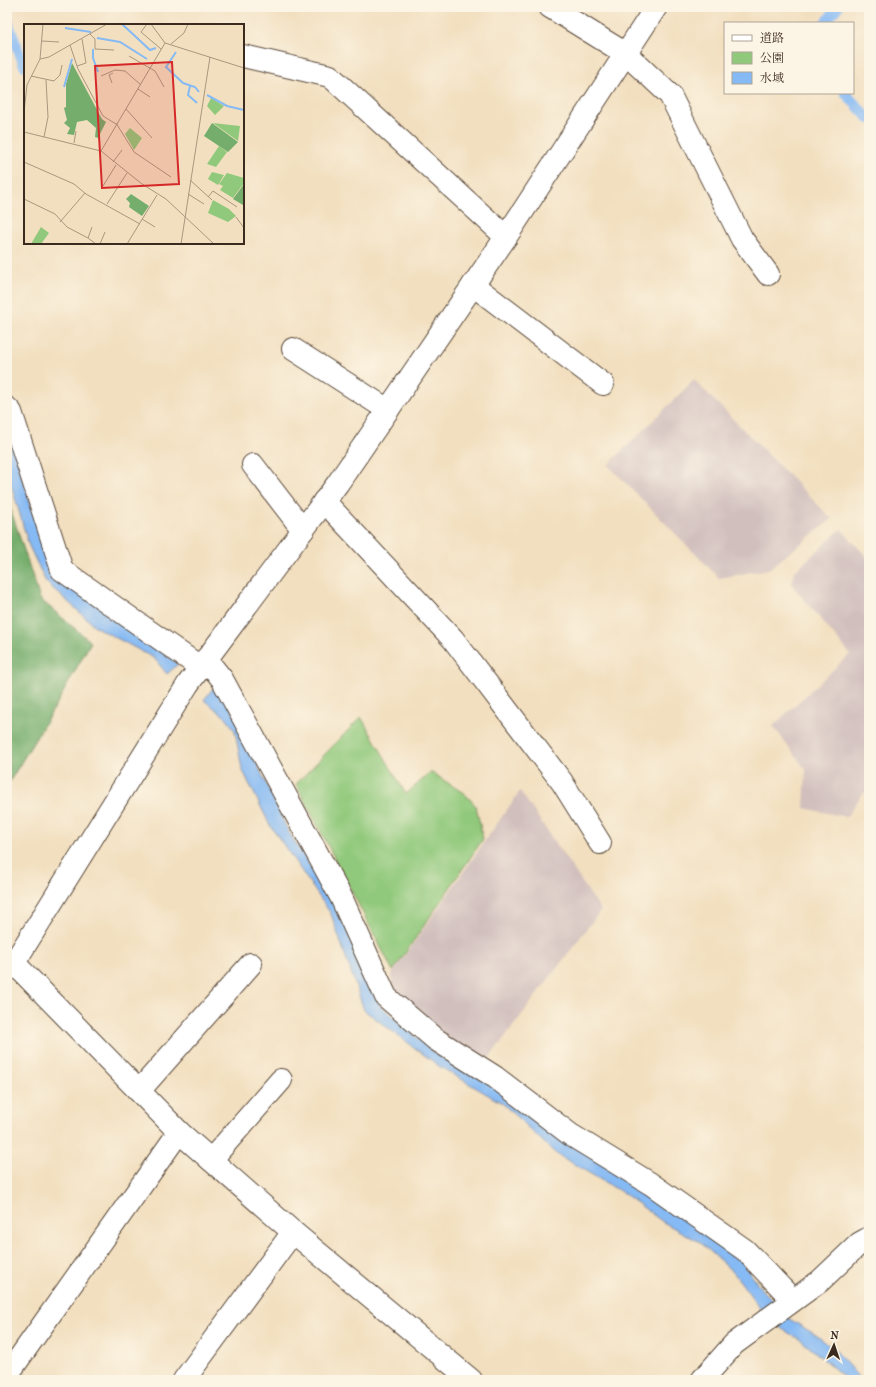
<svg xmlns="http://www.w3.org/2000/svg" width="876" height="1387" viewBox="0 0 876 1387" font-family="'IM FELL French Canon','Noto Serif JP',serif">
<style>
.industrial{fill:#d1bfbd}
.green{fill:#91c97c;stroke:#667a4d}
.forest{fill:#74ad6c;stroke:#586c45}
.water{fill:#86baf4;stroke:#607289}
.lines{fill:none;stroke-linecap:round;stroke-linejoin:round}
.stream{stroke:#86baf4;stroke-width:10}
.minor-casing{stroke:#564536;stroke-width:24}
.minor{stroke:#fff;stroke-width:22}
.inset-river{fill:none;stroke:#86baf4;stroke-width:2}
.inset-road{fill:none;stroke:#a9977f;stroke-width:1}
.view{fill:#d62828;fill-opacity:0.15;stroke:#d62828;stroke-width:2}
.inset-edge{fill:none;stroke:#3b2a1e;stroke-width:2}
</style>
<rect width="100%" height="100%" fill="#fcf5e5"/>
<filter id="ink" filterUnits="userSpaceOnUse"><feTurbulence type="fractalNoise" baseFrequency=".025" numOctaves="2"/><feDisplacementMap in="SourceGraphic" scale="8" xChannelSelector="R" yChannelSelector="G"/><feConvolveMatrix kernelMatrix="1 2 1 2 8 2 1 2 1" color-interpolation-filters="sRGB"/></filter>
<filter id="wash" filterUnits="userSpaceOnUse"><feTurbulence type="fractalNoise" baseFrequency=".012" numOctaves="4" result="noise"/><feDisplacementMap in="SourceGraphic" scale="16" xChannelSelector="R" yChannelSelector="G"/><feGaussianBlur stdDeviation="0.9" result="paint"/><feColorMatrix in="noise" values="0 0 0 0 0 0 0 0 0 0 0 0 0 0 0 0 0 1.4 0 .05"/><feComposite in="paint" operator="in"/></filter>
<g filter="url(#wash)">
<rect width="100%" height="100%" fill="#f2dfbf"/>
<!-- industrial -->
<g class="industrial">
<path d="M694,380L832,519L769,569L719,578L608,465Z"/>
<path d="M841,529L869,559V797L864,792L846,817L804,808L806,770L773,726L850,654L791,584L794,572Z"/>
<path d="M520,791L601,910L489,1058L446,1043L391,990L392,974Z"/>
</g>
<!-- green -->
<path class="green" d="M361,717L406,794L431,772L465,794L476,806L483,839L393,971L296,784Z"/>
<!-- forest -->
<path class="forest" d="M7,498L40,599L91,642L59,700L7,786Z"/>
<!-- water -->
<g class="water">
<path d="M7,424L48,562L178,664L167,674L154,658L96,627L46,582L29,546L7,470Z"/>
<path d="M213,688L229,703L288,831L338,909L380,1005L437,1055L504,1091L712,1235L742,1262L763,1291L791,1320L816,1335L835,1350L861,1380H846L842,1375L801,1340L782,1329L763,1312L734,1273L700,1242L663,1222L625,1194L555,1153L502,1103L439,1066L364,1010L331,914L270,825L242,769L235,731L227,718L204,700Z"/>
</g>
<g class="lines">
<!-- stream -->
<g class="stream">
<path d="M7,19L24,66"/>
<path d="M825,23L838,7"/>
<path d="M845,93L869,119"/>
</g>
</g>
</g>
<g filter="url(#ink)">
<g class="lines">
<defs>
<g id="minor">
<path d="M550,7L626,54L670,95L742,239L768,274"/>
<path d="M243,56L330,76L506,237"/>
<path d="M473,285L603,384"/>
<path d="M293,349L388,410"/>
<path d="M7,408L11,412L62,570L200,667"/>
<path d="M253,465L303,530"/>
<path d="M324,501L453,639L562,782L600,843"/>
<path d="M206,659L222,679L341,897L386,997L435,1039L495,1077L571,1135L651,1184L745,1250L793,1300"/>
<path d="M7,960L14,963L179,1132L293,1232L471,1380"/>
<path d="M14,963L188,684L338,483L506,237L656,7"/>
<path d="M139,1091L251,964"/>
<path d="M211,1160L281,1080"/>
<path d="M13,1367L179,1132"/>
<path d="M184,1380L293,1232"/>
<path d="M702,1380L734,1344L820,1281L860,1243L869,1238"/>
</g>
</defs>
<!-- minor casing -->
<use href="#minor" class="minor-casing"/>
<!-- minor -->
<use href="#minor" class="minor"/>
</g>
</g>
<!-- overview -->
<g transform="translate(24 24)">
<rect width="220" height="220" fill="#f2dfbf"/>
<path d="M187,74L200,82L191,91L183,82ZM189,99L216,102L214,117ZM106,104L118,114L110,126L101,110ZM195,122L203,128L192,143L183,140ZM188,148L200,151L194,161L184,155ZM203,149L220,154V159L209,174L196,166L199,162L195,160ZM189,176L205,185L212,192L204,198L184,189ZM17,203L25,209L17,220H7Z" fill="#91c97c"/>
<path d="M48,39L78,95L82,98L74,114L71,113L72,104L63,96L53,98L50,111L43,110L46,104L40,99L43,96L40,84L42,83V60ZM188,99L214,118L204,128L180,112ZM220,160V181H219L209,175ZM107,170L125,182L118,192L105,183L106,179L102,175Z" fill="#74ad6c"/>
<path class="inset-river" d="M98,0L126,26L132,24M41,4L67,8M73,14L96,18L123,35M69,25V34L74,48M152,28L142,43L159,59L171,63L175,68M166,62L164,71L173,79M40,63L48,35M183,71L203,82L220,86"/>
<path class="inset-road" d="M123,0L117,8L137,25M127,0L141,19L220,44M66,10L71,15V25L90,26M18,17L35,18M147,20L160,9L164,0M46,21L54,45L79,92L92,100M105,32L131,47L140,63M16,35L25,33L83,0M53,42L62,39L58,15M7,52L30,57L36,51L38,41M77,52L91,46L101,47L117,61M88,59L85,51L89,49M114,65L126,73M102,85L128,114M0,88L3,61L16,35L19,0M92,99L110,128L147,153M0,108L77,127L118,160L142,175L190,220M20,113L24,93L22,56M50,119L52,107M77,127L141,19M0,138L50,160L62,170L116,200M89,138L98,126M166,156L188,176M79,162L92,141M164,170L180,180M184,173L189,167L213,183M0,175L31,190L43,203L64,214M83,180L103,149M212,193L220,204M118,195L131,203M36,198L61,169M68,203L64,214L72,220M76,220L81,208M103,220L133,171M157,220L186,33"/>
<path class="view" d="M148,38L155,160L78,164L71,42Z"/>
<rect width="220" height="220" class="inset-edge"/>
</g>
<!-- margin -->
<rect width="876" height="1387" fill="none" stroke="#fcf5e5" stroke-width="24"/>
<!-- legend -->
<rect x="724" y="22" width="130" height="72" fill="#fcf5e5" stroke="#afa495"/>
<rect x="732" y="35" width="20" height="6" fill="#ffffff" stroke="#afa495"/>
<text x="760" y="42" font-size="12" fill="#3b2a1e">道路</text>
<rect x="732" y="52" width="20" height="12" fill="#91c97c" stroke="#afa495"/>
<text x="760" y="62" font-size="12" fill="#3b2a1e">公園</text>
<rect x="732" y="72" width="20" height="12" fill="#86baf4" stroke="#afa495"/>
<text x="760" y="82" font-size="12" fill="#3b2a1e">水域</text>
<!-- north arrow -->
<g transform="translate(834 1345) rotate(3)" stroke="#fcf5e5" stroke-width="3" paint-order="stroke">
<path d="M0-3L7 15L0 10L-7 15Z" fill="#3b2a1e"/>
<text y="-6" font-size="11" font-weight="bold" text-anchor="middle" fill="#3b2a1e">N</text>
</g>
</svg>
